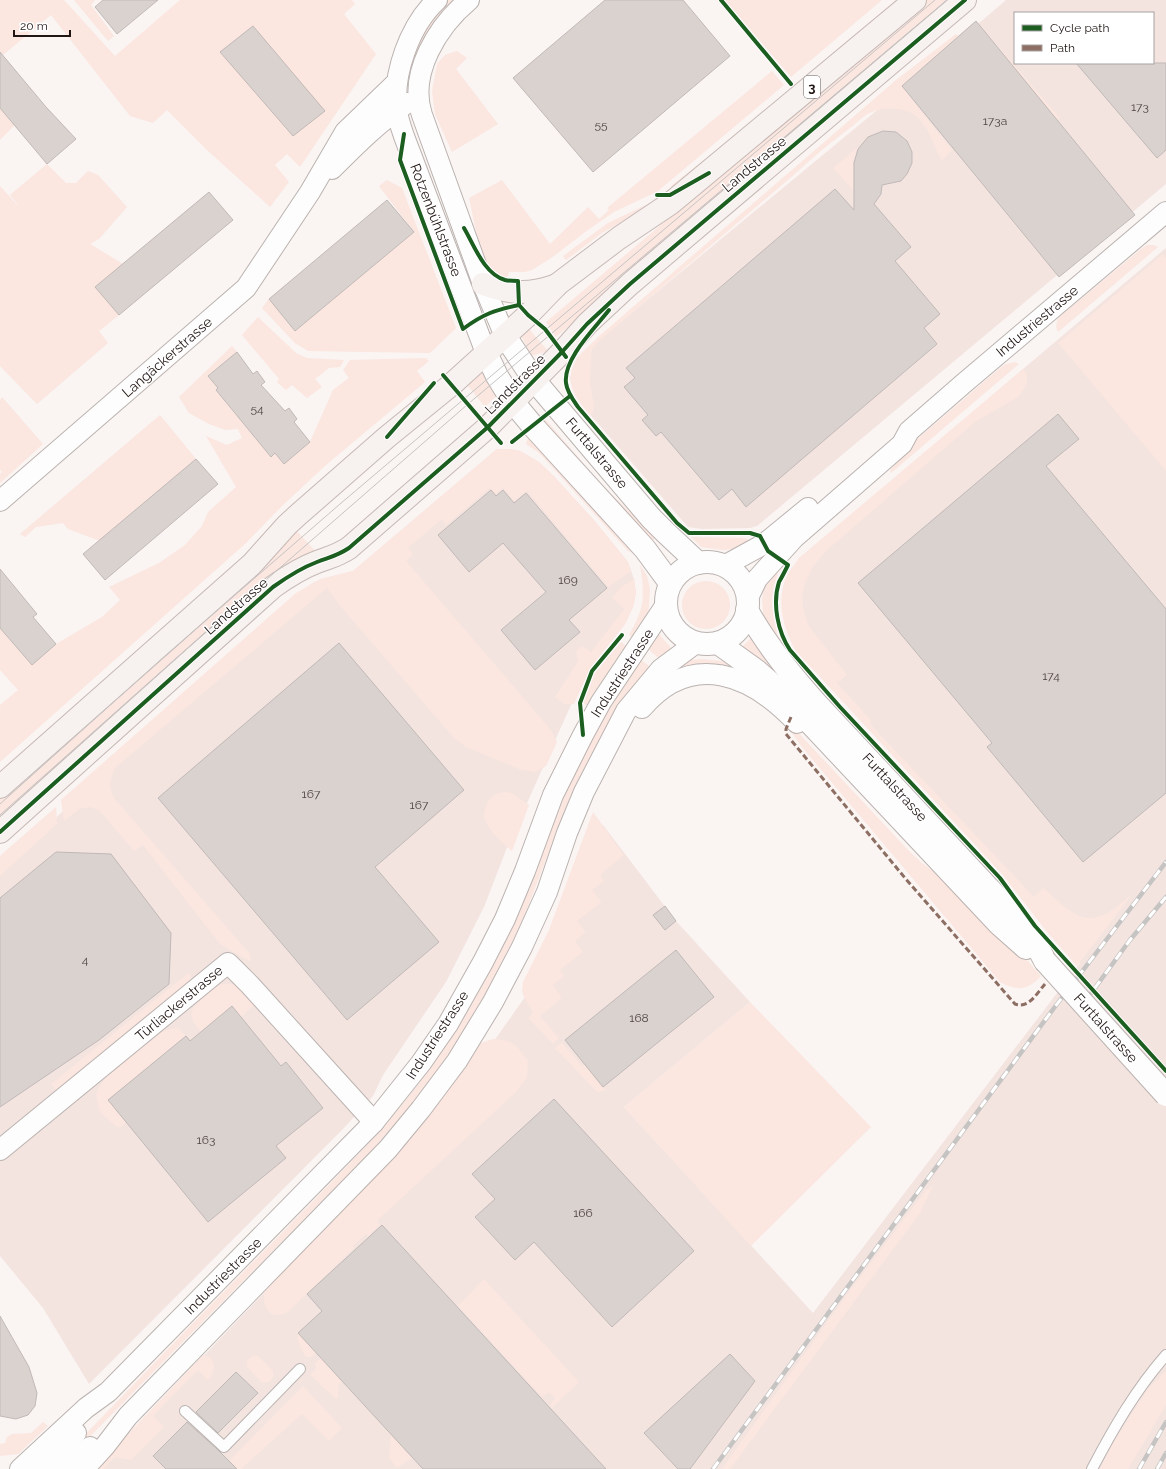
<svg xmlns="http://www.w3.org/2000/svg" width="1166" height="1469" viewBox="0 0 1166 1469" font-family="Raleway,sans-serif">
<style>
.built{fill:#f3e4e0;fill-rule:evenodd}
.green{fill:#fbe6e0}
.building{fill:#dad2cf;stroke:#c1b9b7}
.lines{fill:none;stroke-linecap:round;stroke-linejoin:round}
.lane-casing{stroke:#bab3b0;stroke-width:12}
.street-casing{stroke:#bab3b0;stroke-width:22}
.secondary-casing{stroke:#bab3b0;stroke-width:24}
.primary-casing{stroke:#c5b9b5;stroke-width:24}
.lane{stroke:#fefdfd;stroke-width:10}
.street{stroke:#fefdfd;stroke-width:20}
.secondary{stroke:#fefdfd;stroke-width:22}
.primary{stroke:#f7f1f0;stroke-width:22}
.tram{stroke:#c5c4c3;stroke-width:1}
.rail-casing{stroke:#c5c4c3;stroke-width:4.5}
.rail{stroke:#fff;stroke-width:3;stroke-dasharray:9;stroke-linecap:butt}
.secondary-bridge-casing{stroke:#bab3b0;stroke-width:24;stroke-linecap:butt}
.secondary-bridge{stroke:#fefdfd;stroke-width:22}
.quiet{stroke:#8d6e63;stroke-width:3;stroke-dasharray:6 3;stroke-linecap:butt}
.cycleway-casing{stroke:#fff;stroke-width:6}
.cycleway{stroke:#1b5e20;stroke-width:4}
.labels{text-anchor:middle;dominant-baseline:central;stroke-width:3;stroke-linejoin:round;paint-order:stroke}
.number-label{font-size:12px;fill:#4e4542}
.shield{fill:#fff;stroke:#635c5a;stroke-width:1}
.shield-label{font-size:13px;font-weight:bold;fill:#201613}
.street-label{font-size:14px;fill:#201613;stroke:#fff}
</style>
<rect width="100%" height="100%" fill="#faf4f2"/>
<!-- built -->
<g class="built">
<path d="M1006,0H1166V184L757,526L750,528L702,529L688,527L587,411L573,390L570,378L577,358L893,97ZM1015,13H1153V63H1015Z"/>
<path d="M1166,248V1469H95L354,1199L472,1072L525,997L603,825L676,921L750,1002L624,1107L813,1313L1080,963L1031,904L809,663L787,578L996,392Z"/>
<path d="M497,449H510L520,451L539,462L593,519L628,562L634,579L636,593L633,607L625,624L590,668L570,707L506,850L484,907L446,982L383,1075L373,1096L343,1129L89,1384L43,1308L0,1256V869L311,584L321,579L353,571Z"/>
</g>
<!-- green -->
<g class="green">
<path d="M0,0H64L115,56L180,0H352L355,4L344,14L376,54L300,167L287,154L275,165L289,182L270,207L208,151L167,110L153,123L130,116L51,15L3,55L0,52Z"/>
<path d="M74,0H95L91,5L114,36L108,41Z"/>
<path d="M448,0H453C432,24 421,38 412,69H410C412,43 429,18 448,0Z"/>
<path d="M725,0H882L791,77Z"/>
<path d="M896,0H901L673,190L671,186L728,141Z"/>
<path d="M927,0H956L556,337L546,322Z"/>
<path d="M976,21L1060,118L1049,127L919,82L907,93L952,150L942,160C933,146 930,128 916,116C906,108 885,106 872,112C864,115 857,123 850,128C831,142 813,157 796,173L599,341L592,349L591,358L590,383L594,405L593,412L590,415C575,398 563,380 577,359C582,351 591,345 597,338L896,80L956,34L958,36Z"/>
<path d="M457,51L467,58L456,69L498,124L452,152L435,114L432,91L437,64L445,55Z"/>
<path d="M772,71L784,85L658,191L614,212L585,232L554,256L532,270L525,272H509L507,279C500,275 492,271 488,264C477,247 474,218 469,198L502,180L550,244L588,207L599,219L609,210L607,208Z"/>
<path d="M0,108L15,125L0,140Z"/>
<path d="M858,147L853,162V190L833,168Z"/>
<path d="M47,164L66,183H76L88,171L98,175L127,207L99,239L90,244L123,264L96,287L119,315L99,331L108,343L37,404L0,366V186L21,209L10,195Z"/>
<path d="M387,180L402,188L456,328L430,353L308,351L295,343L262,308L269,299L295,331L414,232L379,186Z"/>
<path d="M654,201H658L602,233L566,260L563,256L608,223Z"/>
<path d="M1147,245H1154L1158,247L1058,332L1056,327L1058,318L1141,249Z"/>
<path d="M1163,254L1166,258V471L1058,343Z"/>
<path d="M258,317L296,353L307,358L344,360L340,367L329,368L315,379L322,387L307,398L292,385L286,390L277,382L279,379L242,335Z"/>
<path d="M529,329L548,351L531,356L522,337Z"/>
<path d="M232,346L237,352L208,376L218,388L216,390L235,414L239,410L255,430L251,433L271,457L275,453L284,464L310,442L333,390L349,378L343,370L350,360L426,358L429,361L417,371L425,382L326,465L282,506L246,543L0,762V705L18,690L0,670V628L32,665L56,644L102,617L120,600L109,587L159,563L185,545L202,526L208,512L236,487L206,436L227,445L242,438L238,429L225,430L209,424L189,413L179,397Z"/>
<path d="M1015,362L1019,364L891,473L890,471L908,447L1000,368L1006,364Z"/>
<path d="M1023,369C1032,379 1025,388 1018,397L975,422L826,551L812,568L805,583L802,597L803,607L808,625L847,675L837,683L870,719L871,725L1034,897L1043,888C1053,896 1062,906 1072,912C1096,928 1116,908 1133,893L1077,966L1047,932L1002,874L796,651C783,629 775,598 788,574C791,568 796,563 799,558Z"/>
<path d="M488,371L496,396L485,407L464,381L480,373Z"/>
<path d="M2,397L43,444L0,483V474L2,472L0,470V400Z"/>
<path d="M160,415L196,459L100,541L68,529L63,523L36,527L25,537L20,534Z"/>
<path d="M545,419L603,486L630,512L658,535L653,540L601,488L541,423Z"/>
<path d="M529,436L632,550L633,553L628,551L544,458L538,452L526,444Z"/>
<path d="M497,449H510L520,451L539,462L554,476L593,519L628,562L631,571L608,587L527,491L514,501L503,488L496,494L490,488L446,525L442,519L408,548L413,554L406,561L551,730L557,742L546,766L535,772L521,770L466,747L454,738L342,608L327,588L115,768C110,780 108,786 114,798L250,954L251,962L220,944L143,845L134,851L99,810L89,807L79,809L64,821L61,800L296,593L321,579L353,571Z"/>
<path d="M294,528L318,554L0,823V797Z"/>
<path d="M691,537L744,538L749,540L751,543L736,549L723,550L701,547Z"/>
<path d="M640,565L647,576L650,589L648,619L635,639L629,635C645,608 645,596 640,565Z"/>
<path d="M778,569C778,576 774,583 773,591C770,609 775,626 780,644L764,620L762,601L764,586Z"/>
<path d="M634,579L636,593L633,607L625,624L590,668L574,704H564L555,697L578,661L576,651L582,646L591,652L624,609L612,598L621,587Z"/>
<circle cx="706" cy="605" r="24"/>
<path d="M658,633L672,649L662,661L647,648Z"/>
<path d="M751,638L784,682L740,649Z"/>
<path d="M621,642L629,648L589,706L584,704V702L595,673Z"/>
<path d="M640,659L653,669L616,714L595,749L572,792L520,927L490,986L447,1058L401,1117L372,1150L58,1469L74,1446C141,1377 207,1308 274,1241C334,1179 399,1118 446,1045C471,1007 494,967 513,925C532,883 544,838 563,796C585,749 612,703 640,659Z"/>
<path d="M702,659L730,662L752,676L675,674L678,664L690,660Z"/>
<path d="M793,727L909,851L922,863L941,877L1019,951L1041,976C1027,991 1018,991 1000,982L801,746L790,730Z"/>
<path d="M505,792L512,793L529,805L512,851C502,843 490,832 485,820C483,817 484,814 485,811C486,799 493,793 505,792Z"/>
<path d="M56,807L57,824L0,876V856Z"/>
<path d="M593,812L624,855L600,875L604,881L592,890L602,902L577,921L586,932L575,941L583,952L560,970L564,976L553,985L562,998L540,1016L559,1038L553,1044L528,1018L533,1013L524,997L522,991L523,982L549,930Z"/>
<path d="M188,973L193,981L58,1093L51,1084Z"/>
<path d="M229,984L240,986L257,1002L241,1017L232,1007L201,1032C198,1028 194,1024 192,1019C188,1006 206,992 216,986C220,984 225,984 229,984Z"/>
<path d="M750,1002L871,1127L751,1246L624,1107Z"/>
<path d="M175,1028L179,1029L186,1036L108,1100L127,1122L121,1127H117L104,1116L99,1109L96,1095L99,1087L107,1076L163,1031Z"/>
<path d="M493,1039C514,1040 516,1045 528,1061L527,1077L517,1091L379,1219L377,1221L380,1225L368,1236L366,1234L353,1246L354,1248L288,1312L281,1315L271,1314C265,1307 261,1299 266,1289L364,1188L412,1136L446,1094L481,1043Z"/>
<path d="M562,1042L582,1066L585,1064L606,1090L598,1092L595,1090L555,1048Z"/>
<path d="M933,1186L920,1213L730,1469H722L848,1293L926,1190Z"/>
<path d="M484,1279L579,1382L552,1408L550,1405L555,1398L549,1392L542,1397L458,1306Z"/>
<path d="M298,1333L316,1353L311,1357H306C301,1350 297,1342 298,1333Z"/>
<path d="M203,1355L211,1358C216,1366 214,1373 208,1380L198,1370L153,1416L164,1427L131,1460L115,1457L103,1469H95Z"/>
<path d="M253,1356H258L273,1371V1378L269,1382L262,1383L247,1367V1360Z"/>
<path d="M321,1358L342,1381L339,1384L338,1398L336,1399L310,1375L316,1368L315,1363Z"/>
<path d="M1166,1371V1405L1128,1469H1100L1111,1446L1147,1390Z"/>
<path d="M303,1386L342,1428L329,1441L302,1414L241,1469H233L229,1461Z"/>
<path d="M43,1422L48,1426L18,1454L0,1456V1444L5,1443L7,1437L12,1434L31,1433Z"/>
<path d="M391,1435L412,1458L397,1468L389,1458Z"/>
</g>
<!-- building -->
<g class="building">
<path d="M103,0H158L117,34L95,7Z"/>
<path d="M605,0H683L730,56L593,172L513,78Z"/>
<path d="M976,21L1135,215L1059,277L902,86Z"/>
<path d="M253,26L325,111L293,136L220,52Z"/>
<path d="M0,52L46,107L76,139L47,164L0,108Z"/>
<path d="M1076,63H1166V150L1157,158Z"/>
<path d="M883,131L896,132L907,141L912,152V163L907,174L901,181L882,185L881,194L874,204L911,247L895,261L940,314L924,328L937,344L746,507L732,489L719,500L661,432L656,436L642,420L648,415L624,387L635,378L626,368L835,189L854,210V163L858,149L868,137Z"/>
<path d="M209,192L233,220L119,315L95,287Z"/>
<path d="M387,200L414,232L295,331L269,299Z"/>
<path d="M237,352L253,374L257,371L265,382L261,385L285,411L289,408L297,419L294,422L310,442L284,464L275,453L271,457L216,390L218,388L208,376Z"/>
<path d="M1058,414L1079,439L1046,466L1166,609V793L1083,862L987,747L992,743L858,583Z"/>
<path d="M196,459L218,484L105,580L83,554Z"/>
<path d="M491,490L496,496L503,490L514,503L526,493L607,588L569,620L580,632L535,670L501,630L546,592L503,543L469,572L438,535Z"/>
<path d="M0,569L37,614L33,617L56,644L32,665L0,628Z"/>
<path d="M339,643L464,790L375,867L439,942L347,1020L158,798Z"/>
<path d="M56,852L111,854L171,933L169,984L99,1040L0,1107V898Z"/>
<path d="M665,906L676,921L665,930L653,915Z"/>
<path d="M676,950L714,997L603,1087L565,1040Z"/>
<path d="M232,1006L281,1066L286,1062L323,1108L276,1146L286,1158L208,1222L108,1100L186,1036L190,1041Z"/>
<path d="M554,1099L694,1251L612,1327L534,1242L515,1260L475,1217L495,1199L472,1174Z"/>
<path d="M382,1225L606,1469H423L342,1381L298,1333L322,1311L307,1294Z"/>
<path d="M0,1316L29,1367L37,1393L35,1406L28,1415L16,1419L0,1416Z"/>
<path d="M730,1354L755,1381L690,1469H678L644,1433Z"/>
<path d="M236,1372L258,1393L218,1433L196,1412Z"/>
<path d="M187,1422L217,1449L237,1469H166L153,1456Z"/>
</g>
<g class="lines">
<defs>
<g id="lane">
<path d="M185,1411L224,1447L300,1369"/>
<path d="M1092,1469C1113,1429 1136,1389 1166,1355"/>
</g>
<g id="street">
<path d="M437,0C410,25 392,74 397,111C399,125 405,139 410,152L486,353"/>
<path d="M469,0C438,26 408,73 422,115L483,284L505,336"/>
<path d="M332,169C356,145 379,122 407,103"/>
<path d="M0,501L246,288L310,192L345,132L397,82"/>
<path d="M724,566L764,544L808,508"/>
<path d="M748,598L757,579L794,538L902,444L909,431L963,384L1166,212"/>
<path d="M642,708C692,649 752,675 797,723"/>
<path d="M0,1150L228,963L250,985L374,1122"/>
<path d="M20,1469L86,1408L108,1392L374,1122L421,1063L448,1024L483,962L505,919L525,871L553,795L583,735L601,702L665,606"/>
<path d="M44,1469L76,1433"/>
<path d="M67,1469L90,1447"/>
<path d="M84,1469L105,1446L128,1416L388,1149L421,1109L457,1061L493,1002L522,947L547,892L567,833L584,792L626,711L661,669L696,643"/>
</g>
<g id="secondary">
<path d="M505,336L534,380L651,518L665,532L698,563"/>
<path d="M486,353L497,376L513,402L532,425L645,549L670,583"/>
<circle cx="707" cy="603" r="41"/>
<path d="M747,610C766,644 790,674 816,703L1009,910L1036,944L1045,961"/>
<path d="M718,643L757,671L779,690L999,924L1026,948"/>
</g>
<g id="primary">
<path d="M483,284C511,294 529,295 557,285"/>
<path d="M0,787L252,564L287,525L299,514L387,437L451,385L528,315L558,284L619,238L671,203L915,0"/>
<path d="M0,832L273,587C287,577 301,568 317,562C330,557 337,556 349,548L488,427L562,352L587,324L630,284L965,0"/>
</g>
</defs>
<!-- lane casing -->
<use href="#lane" class="lane-casing"/>
<!-- street casing -->
<use href="#street" class="street-casing"/>
<!-- secondary casing -->
<use href="#secondary" class="secondary-casing"/>
<!-- primary casing -->
<use href="#primary" class="primary-casing"/>
<!-- lane -->
<use href="#lane" class="lane"/>
<!-- street -->
<use href="#street" class="street"/>
<!-- secondary -->
<use href="#secondary" class="secondary"/>
<!-- primary -->
<use href="#primary" class="primary"/>
<!-- tram -->
<g class="tram">
<path d="M0,804L166,655L340,504L935,0"/>
<path d="M0,815L173,661L468,404L947,0"/>
</g>
<defs>
<g id="rail">
<path d="M1084,1003L1130,940L1166,897"/>
<path d="M713,1469L1054,1008L1166,862"/>
<path d="M1139,1469L1166,1422"/>
<path d="M1157,1469L1166,1453"/>
</g>
</defs>
<!-- rail casing -->
<use href="#rail" class="rail-casing"/>
<!-- rail -->
<use href="#rail" class="rail"/>
<defs>
<path id="secondary-bridge" d="M1045,961L1166,1095"/>
</defs>
<!-- secondary-bridge casing -->
<use href="#secondary-bridge" class="secondary-bridge-casing"/>
<!-- secondary-bridge -->
<use href="#secondary-bridge" class="secondary-bridge"/>
<!-- quiet -->
<path class="quiet" d="M791,717L786,729V734L905,878L1015,1004C1029,1009 1037,993 1045,984"/>
<defs>
<g id="cycleway">
<path d="M721,0L791,84"/>
<path d="M404,134L400,160L463,329C483,314 495,310 519,305"/>
<path d="M657,195H670L709,173"/>
<path d="M464,228C474,245 484,274 505,280C509,281 514,281 518,281L519,305L528,315L545,329L566,357"/>
<path d="M609,310C595,328 563,359 566,383C567,392 573,400 578,407L677,523L689,533H750L760,536L768,551L788,565C785,571 782,577 779,582C772,604 778,632 790,650L840,707L1000,878L1035,926L1166,1071"/>
<path d="M443,375L501,443"/>
<path d="M387,437L434,383"/>
<path d="M512,442L570,396"/>
<path d="M583,735L580,703L592,671L622,635"/>
<path d="M0,832L273,587C287,577 301,568 317,562C330,557 337,556 349,548L488,427L562,352L587,324L630,284L965,0"/>
</g>
</defs>
<!-- cycleway casing -->
<use href="#cycleway" class="cycleway-casing"/>
<!-- cycleway -->
<use href="#cycleway" class="cycleway"/>
</g>
<g class="labels">
<!-- number labels -->
<g class="number-label">
<text x="1140" y="107">173</text>
<text x="995" y="121">173a</text>
<text x="601" y="125">55</text>
<text x="257" y="409">54</text>
<text x="568" y="580">169</text>
<text x="1051" y="676">174</text>
<text x="311" y="794">167</text>
<text x="419" y="805">167</text>
<text x="85" y="960">4</text>
<text x="639" y="1018">168</text>
<text x="206" y="1140">163</text>
<text x="583" y="1213">166</text>
</g>
<!-- shield labels -->
<rect class="shield" x="804" y="76" width="16" height="22" rx="3"/>
<g class="shield-label">
<text x="812" y="87">3</text>
</g>
<!-- street labels -->
<g class="street-label">
<text transform="translate(754 164) rotate(-40)">Landstrasse</text>
<text transform="translate(436 220) rotate(69)">Rotzenbühlstrasse</text>
<text transform="translate(1037 321) rotate(-40)">Industriestrasse</text>
<text transform="translate(167 357) rotate(-41)">Langäckerstrasse</text>
<text transform="translate(515 384) rotate(-45)">Landstrasse</text>
<text transform="translate(597 453) rotate(50)">Furttalstrasse</text>
<text transform="translate(236 606) rotate(-41)">Landstrasse</text>
<text transform="translate(622 673) rotate(-57)">Industriestrasse</text>
<text transform="translate(895 787) rotate(47)">Furttalstrasse</text>
<text transform="translate(179 1003) rotate(-40)">Türliackerstrasse</text>
<text transform="translate(1106 1028) rotate(48)">Furttalstrasse</text>
<text transform="translate(437 1035) rotate(-57)">Industriestrasse</text>
<text transform="translate(223 1276) rotate(-45)">Industriestrasse</text>
</g>
</g>
<!-- legend -->
<rect x="1014" y="12" width="140" height="52" fill="#ffffff" stroke="#a6a2a1"/>
<rect x="1022" y="25" width="20" height="6" fill="#1b5e20" stroke="#a6a2a1"/>
<text x="1050" y="32" font-size="12" fill="#201613">Cycle path</text>
<rect x="1022" y="45" width="20" height="6" fill="#8d6e63" stroke="#a6a2a1"/>
<text x="1050" y="52" font-size="12" fill="#201613">Path</text>
<!-- scale -->
<path d="M14 30v6h56v-6" fill="none" stroke="#201613" stroke-width="2"/>
<text x="20" y="30" font-size="12" fill="#201613" stroke="#ffffff" stroke-width="3" paint-order="stroke">20 m</text>
</svg>
